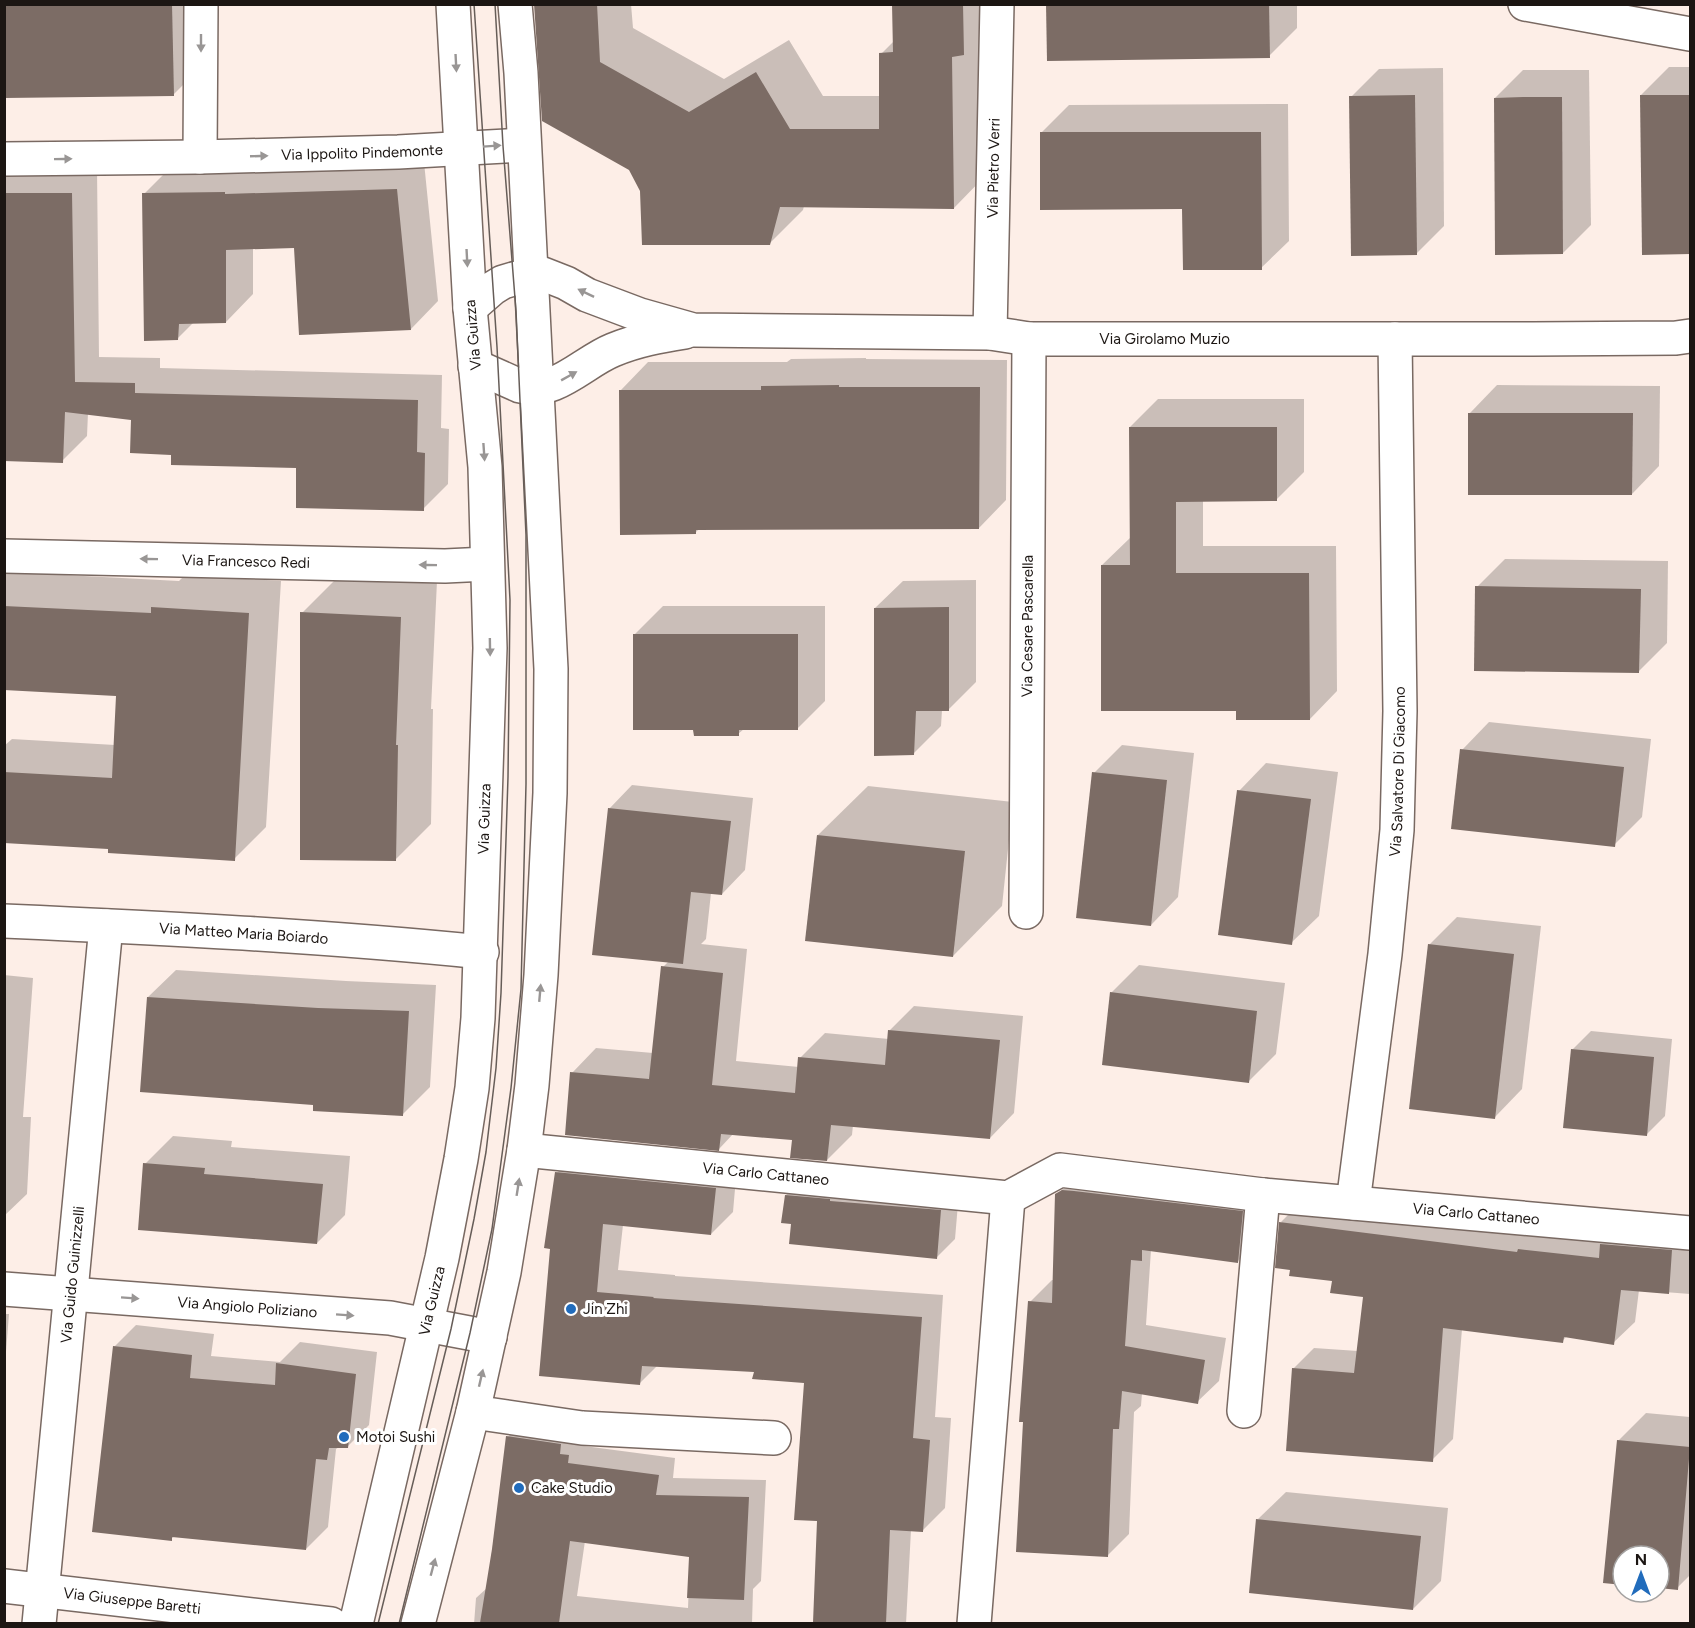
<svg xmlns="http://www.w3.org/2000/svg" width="1695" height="1628" viewBox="0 0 1695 1628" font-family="Figtree,sans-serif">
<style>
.shadow{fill:#0003;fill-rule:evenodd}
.building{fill:#7c6c65}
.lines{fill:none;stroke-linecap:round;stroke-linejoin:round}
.street-casing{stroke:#796962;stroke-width:36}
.secondary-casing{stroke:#796962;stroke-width:36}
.street{stroke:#fff;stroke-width:33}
.secondary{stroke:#fff;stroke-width:33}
.tram{stroke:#665d58;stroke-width:1.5}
.oneway{fill:#999695}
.poi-dot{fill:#216cbc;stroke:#fff;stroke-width:2}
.labels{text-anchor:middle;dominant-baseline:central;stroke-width:6;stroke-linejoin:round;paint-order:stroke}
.street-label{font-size:15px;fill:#1c1613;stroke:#fff}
.poi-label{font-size:15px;fill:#1c1613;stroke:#fff;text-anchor:start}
</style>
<rect width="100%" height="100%" fill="#fdeee7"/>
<!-- shadow -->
<g class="shadow">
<path d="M4,4H208L209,59L173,95Z"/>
<path d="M536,4H631L633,28L724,79L789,40L823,96H880L881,54L895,40L894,4H997L987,174L954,208L804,206L803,210L769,244L641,190Z"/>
<path d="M1047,4H1297V28L1269,56Z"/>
<path d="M1669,67H1690V252L1643,254L1641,95Z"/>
<path d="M1443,68L1444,226L1416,254L1351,97L1379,69Z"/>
<path d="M1523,70H1589L1591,225L1563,253L1495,98Z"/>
<path d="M1288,104L1289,241L1261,268L1184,208L1041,133L1069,105Z"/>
<path d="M424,162L438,301L411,329L295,246L253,247V294L226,322H194L178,338L144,194L172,166Z"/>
<path d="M97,168L99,357L160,358V368L442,375L441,428L449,429L448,484L423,509L298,466L172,453L132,418L88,413L87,436L62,461L4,459V174Z"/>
<path d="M866,358V359L1007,360L1006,500L979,528L699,529L696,532L621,390L648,362H787L791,359Z"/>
<path d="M1497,385L1660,386L1659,466L1632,494L1470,413Z"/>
<path d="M1158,399H1304V472L1276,500H1203V546H1336L1337,691L1310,719L1237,710L1102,565L1130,538V427Z"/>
<path d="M1505,559L1668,561L1667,643L1639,671L1477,587Z"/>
<path d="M8,572L179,581L185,575L281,581L266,827L234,859L110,848L4,842V746L12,739L115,745L118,694L4,689V576Z"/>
<path d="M338,577L437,581L431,709H433L431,824L395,860L302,613Z"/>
<path d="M976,580V682L948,710H942L941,726L913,754L875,608L903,581Z"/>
<path d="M663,606H825V701L797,729H744L738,734L694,729L635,634Z"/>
<path d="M1489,722L1651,739L1642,817L1614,845L1462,750Z"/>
<path d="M1122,745L1194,753L1178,897L1151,925L1094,773Z"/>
<path d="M1266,763L1338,772L1319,916L1291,943L1239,791Z"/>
<path d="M632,785L753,798L745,870L722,894L711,893L706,939L701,944L747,949L736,1061L799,1067L800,1058L825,1033L889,1039V1031L914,1006L1023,1016L1014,1113L990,1138L853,1125L852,1135L827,1160L794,1139L734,1133L719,1149L572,1073L596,1048L653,1053L663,967L669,961L609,809Z"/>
<path d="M868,786L1013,802L1002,906L953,956L818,835Z"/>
<path d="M1457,917L1541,926L1522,1089L1495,1117L1429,945Z"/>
<path d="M1139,965L1285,983L1276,1054L1248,1082L1111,993Z"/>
<path d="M176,970L346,981L436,985L430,1087L403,1114L315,1103L148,997Z"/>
<path d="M4,975L33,978L23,1117H31L27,1194L4,1216Z"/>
<path d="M1591,1031L1672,1039L1665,1116L1646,1135L1572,1050Z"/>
<path d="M173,1136L232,1141L231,1147L350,1156L345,1215L317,1243L145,1164Z"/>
<path d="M579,1150L737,1166L733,1212L711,1234L623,1225L618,1270L675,1275V1276L943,1295L935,1417L951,1418L945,1508L923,1530H911L906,1624H814L819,1520L806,1382L755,1371L658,1365L639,1384L541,1375L557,1173Z"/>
<path d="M1079,1172L1264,1190L1259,1239L1238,1261L1151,1250L1146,1325L1226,1338L1219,1381L1197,1402L1142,1393L1141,1406L1134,1412L1129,1534L1107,1556L1030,1302L1052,1280H1054L1057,1195Z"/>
<path d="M805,1177L959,1192L955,1239L937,1257L792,1223L786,1195Z"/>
<path d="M1302,1201L1690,1229V1294L1639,1290L1635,1322L1613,1343L1567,1336L1562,1341L1462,1329L1453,1439L1432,1460L1293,1369L1314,1348L1358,1351L1365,1296L1334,1280L1281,1222Z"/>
<path d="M4,1314H9L4,1377Z"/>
<path d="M136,1325L214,1334L211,1356L280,1362L300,1342L377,1352L369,1425L347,1447H339L336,1449L328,1527L306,1549L175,1536L171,1539L114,1347Z"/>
<path d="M1646,1413L1690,1417V1575L1677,1588L1659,1586V1556H1623V1583L1618,1441Z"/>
<path d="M525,1419L585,1438L584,1446L675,1458L673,1478L766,1480L761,1581L753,1589L752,1624H474L476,1598L487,1588L508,1437ZM585,1541L690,1555L688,1608L577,1596Z"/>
<path d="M1286,1492L1448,1508L1441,1581L1413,1609L1258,1519Z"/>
</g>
<!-- building -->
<g class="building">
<path d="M4,4H172L174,96L4,98Z"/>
<path d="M534,4H597L600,62L689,112L756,72L790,129H879V53L893,52L892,4H963L964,55L952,57L954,209L780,207L770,245H642L640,191L629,170L542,121Z"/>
<path d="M1046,4H1269L1270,58L1047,61Z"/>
<path d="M1415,95L1417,255L1351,256L1349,96Z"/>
<path d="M1640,95H1690V254L1642,255Z"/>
<path d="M1523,97H1562L1563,254L1495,255L1494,98Z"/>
<path d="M1040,132H1261L1262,270H1183L1182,209L1040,210Z"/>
<path d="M397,189L411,330L299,335L294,248L226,250V323L179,324L178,340L144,341L142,193L225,192V194Z"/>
<path d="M4,193H72L75,382L135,383V393L418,400L417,452L425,453L424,511L296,508V468L171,465V455L130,453L131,420L65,412L63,463L4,461Z"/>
<path d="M839,385V387H980L979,529L696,530V534L620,535L619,390H761V386Z"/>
<path d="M1468,413H1633L1632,495H1468Z"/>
<path d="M1129,427H1277V501L1176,502V573H1309L1310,720H1236V711H1101V565H1130Z"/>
<path d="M1475,586L1641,589L1639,673L1474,671Z"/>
<path d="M4,606L151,613V607L249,613L235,861L108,853V849L4,843V772L112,778L116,696L4,690Z"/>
<path d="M949,607V711H916L914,755L874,756V608Z"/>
<path d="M300,612L401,617L396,745H398L396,861L300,860Z"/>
<path d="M633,634H798V730H739V736H694L693,730H633Z"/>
<path d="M1460,749L1624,767L1615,847L1451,829Z"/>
<path d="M1092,772L1167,780L1151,926L1076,918Z"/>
<path d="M1237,790L1311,799L1292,945L1218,935Z"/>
<path d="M608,808L731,821L722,895L691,892L683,964L592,955Z"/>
<path d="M817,835L965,851L953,957L805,941Z"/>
<path d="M1428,944L1514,954L1495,1119L1409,1109Z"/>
<path d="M661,966L723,973L712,1085L795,1093L798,1057L885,1065L888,1030L1000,1040L990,1139L831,1125L827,1161L790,1158L792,1140L721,1134L719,1151L565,1135L570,1072L649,1079Z"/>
<path d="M1110,992L1257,1011L1249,1083L1102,1065Z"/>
<path d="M147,997L318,1008L409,1011L403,1116L313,1111V1105L140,1092Z"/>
<path d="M1571,1049L1654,1057L1647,1136L1563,1128Z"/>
<path d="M143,1163L205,1168L204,1174L323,1184L317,1244L138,1230Z"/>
<path d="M555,1172L716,1188L711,1235L603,1224L597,1292L654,1297L653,1298L922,1317L913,1438L930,1440L923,1532L890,1530L886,1623H813L817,1521L794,1520L804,1383L752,1379L754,1372L642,1366L640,1385L539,1376L550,1249L544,1248Z"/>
<path d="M1062,1190L1074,1191L1243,1211L1238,1263L1142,1250V1261L1131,1260L1125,1346L1205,1360L1198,1404L1122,1391L1119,1429H1113L1108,1557L1016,1552L1023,1422H1019L1028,1301L1052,1303L1055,1194Z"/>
<path d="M785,1195L830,1199V1201L941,1210L937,1259L789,1244L791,1224L781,1223Z"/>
<path d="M1279,1222L1517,1252L1518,1249L1599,1258L1600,1244L1672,1250L1669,1294L1621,1290L1614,1345L1564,1337L1563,1343L1443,1328L1433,1462L1286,1451L1292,1368L1354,1373L1363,1297L1330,1293L1332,1281L1289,1276L1290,1270L1275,1268Z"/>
<path d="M113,1346L192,1355L190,1378L275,1385L276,1363L356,1374L348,1448H329L327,1460L316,1459L306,1550L172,1537V1541L92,1532Z"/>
<path d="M506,1436L561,1444L560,1454L569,1455L568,1463L659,1475L656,1495L749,1497L744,1600L687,1598L689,1557L570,1541L559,1623H480L492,1549Z"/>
<path d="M1617,1440L1690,1447L1678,1590L1659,1588V1556H1623V1585L1603,1583Z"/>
<path d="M1256,1519L1421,1536L1413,1610L1249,1593Z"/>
</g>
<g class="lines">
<defs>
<g id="street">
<path d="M1525,4L1690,34"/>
<path d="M200,157L201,4"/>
<path id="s1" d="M4,159L200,157L398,152L524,145"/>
<path id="s2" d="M470,308L493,288L503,282L531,274H543L566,283L587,295L640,315L693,330L990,333L1029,339H1533L1676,338L1690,336"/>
<path id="s3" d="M990,333L997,4"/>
<path d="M475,366L520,386C555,396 583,362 613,350C637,340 660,336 685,332"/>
<path id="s4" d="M4,556L445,566L487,564"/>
<path id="s5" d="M1026,912L1029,339"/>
<path id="s6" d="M4,921C164,928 323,936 482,952"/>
<path id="s7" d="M524,1150L1008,1198L1060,1170L1263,1195L1690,1233"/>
<path id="s8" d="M1353,1203L1385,954L1397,830L1400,711L1395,339"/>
<path id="s9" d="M4,1289L390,1318L490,1337"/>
<path d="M1244,1411L1263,1195"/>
<path d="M473,1412L582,1428L774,1438"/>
<path id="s10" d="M4,1586L331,1624"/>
<path id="s11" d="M39,1624L106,926"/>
<path d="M974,1624L1008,1198"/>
</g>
<g id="secondary">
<path id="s12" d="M356,1624L442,1258L461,1159L472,1088L478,1018L490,648L485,467L470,308L453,4"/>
<path d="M418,1624L473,1412L504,1272L524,1150L532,1085L541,975L550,793L551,669L521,73L515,4"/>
</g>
</defs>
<!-- street casing -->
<use href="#street" class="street-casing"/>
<!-- secondary casing -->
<use href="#secondary" class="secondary-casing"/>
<!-- street -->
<use href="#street" class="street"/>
<!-- secondary -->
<use href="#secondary" class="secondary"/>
<!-- tram -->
<g class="tram">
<path d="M378,1624L451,1329L474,1219L486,1152L496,1068L501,993L508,777L510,600L497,347L474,4"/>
<path d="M399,1624L470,1333L492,1229L511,1088L521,989L526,784V535L516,311L503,146L495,4"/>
</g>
</g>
<!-- one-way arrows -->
<defs><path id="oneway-solid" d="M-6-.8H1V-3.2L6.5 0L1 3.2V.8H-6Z" transform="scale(1.5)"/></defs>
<g class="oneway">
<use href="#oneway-solid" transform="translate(201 43) rotate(90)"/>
<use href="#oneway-solid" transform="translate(456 63) rotate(87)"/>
<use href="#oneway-solid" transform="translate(492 146) rotate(-4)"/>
<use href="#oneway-solid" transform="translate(259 156) rotate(-2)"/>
<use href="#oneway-solid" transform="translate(63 159) rotate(-1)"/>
<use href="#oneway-solid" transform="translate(467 258) rotate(87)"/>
<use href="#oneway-solid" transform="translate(586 293) rotate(-154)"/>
<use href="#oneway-solid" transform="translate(569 376) rotate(-29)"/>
<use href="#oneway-solid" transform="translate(484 452) rotate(86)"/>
<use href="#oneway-solid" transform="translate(149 559) rotate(-179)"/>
<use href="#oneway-solid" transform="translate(428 565) rotate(-179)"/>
<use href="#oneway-solid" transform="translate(490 647) rotate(89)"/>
<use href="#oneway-solid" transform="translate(540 993) rotate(-85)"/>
<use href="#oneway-solid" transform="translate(518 1187) rotate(-81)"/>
<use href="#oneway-solid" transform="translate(130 1298) rotate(4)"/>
<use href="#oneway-solid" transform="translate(345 1315) rotate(4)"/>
<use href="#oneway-solid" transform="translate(481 1378) rotate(-77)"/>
<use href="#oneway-solid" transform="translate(433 1567) rotate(-75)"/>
</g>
<!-- markers -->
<g class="poi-dot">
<circle cx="571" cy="1309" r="6"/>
<circle cx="344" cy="1437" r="6"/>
<circle cx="519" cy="1488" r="6"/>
</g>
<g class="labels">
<!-- street labels -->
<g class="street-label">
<text stroke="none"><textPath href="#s1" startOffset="358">Via Ippolito Pindemonte</textPath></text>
<text stroke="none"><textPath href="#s3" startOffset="165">Via Pietro Verri</textPath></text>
<text transform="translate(473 335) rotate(-95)">Via Guizza</text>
<text stroke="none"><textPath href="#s2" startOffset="716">Via Girolamo Muzio</textPath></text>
<text stroke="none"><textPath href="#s4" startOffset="242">Via Francesco Redi</textPath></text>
<text stroke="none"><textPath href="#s5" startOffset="286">Via Cesare Pascarella</textPath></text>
<text stroke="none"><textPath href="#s8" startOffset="434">Via Salvatore Di Giacomo</textPath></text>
<text stroke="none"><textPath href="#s12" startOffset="818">Via Guizza</textPath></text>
<text stroke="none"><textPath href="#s6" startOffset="240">Via Matteo Maria Boiardo</textPath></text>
<text stroke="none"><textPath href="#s7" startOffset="243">Via Carlo Cattaneo</textPath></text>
<text stroke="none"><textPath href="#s7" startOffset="964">Via Carlo Cattaneo</textPath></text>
<text stroke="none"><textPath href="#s11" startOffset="351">Via Guido Guinizzelli</textPath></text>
<text stroke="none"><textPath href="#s12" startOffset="332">Via Guizza</textPath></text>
<text stroke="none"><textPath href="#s9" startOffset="244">Via Angiolo Poliziano</textPath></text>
<text stroke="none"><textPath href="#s10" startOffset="129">Via Giuseppe Baretti</textPath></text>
</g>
<!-- poi labels -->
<g class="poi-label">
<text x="583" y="1309">Jin Zhi</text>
<text x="356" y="1437">Motoi Sushi</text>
<text x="531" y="1488">Cake Studio</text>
</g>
</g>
<!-- border -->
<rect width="1695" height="1628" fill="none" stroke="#1c1613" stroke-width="12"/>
<!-- north arrow -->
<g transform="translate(1641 1574)"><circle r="28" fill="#ffffff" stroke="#a4a2a1" stroke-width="1.5"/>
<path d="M0-4.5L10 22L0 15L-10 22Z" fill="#216cbc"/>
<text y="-9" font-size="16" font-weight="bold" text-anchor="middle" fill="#1c1613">N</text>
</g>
</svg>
